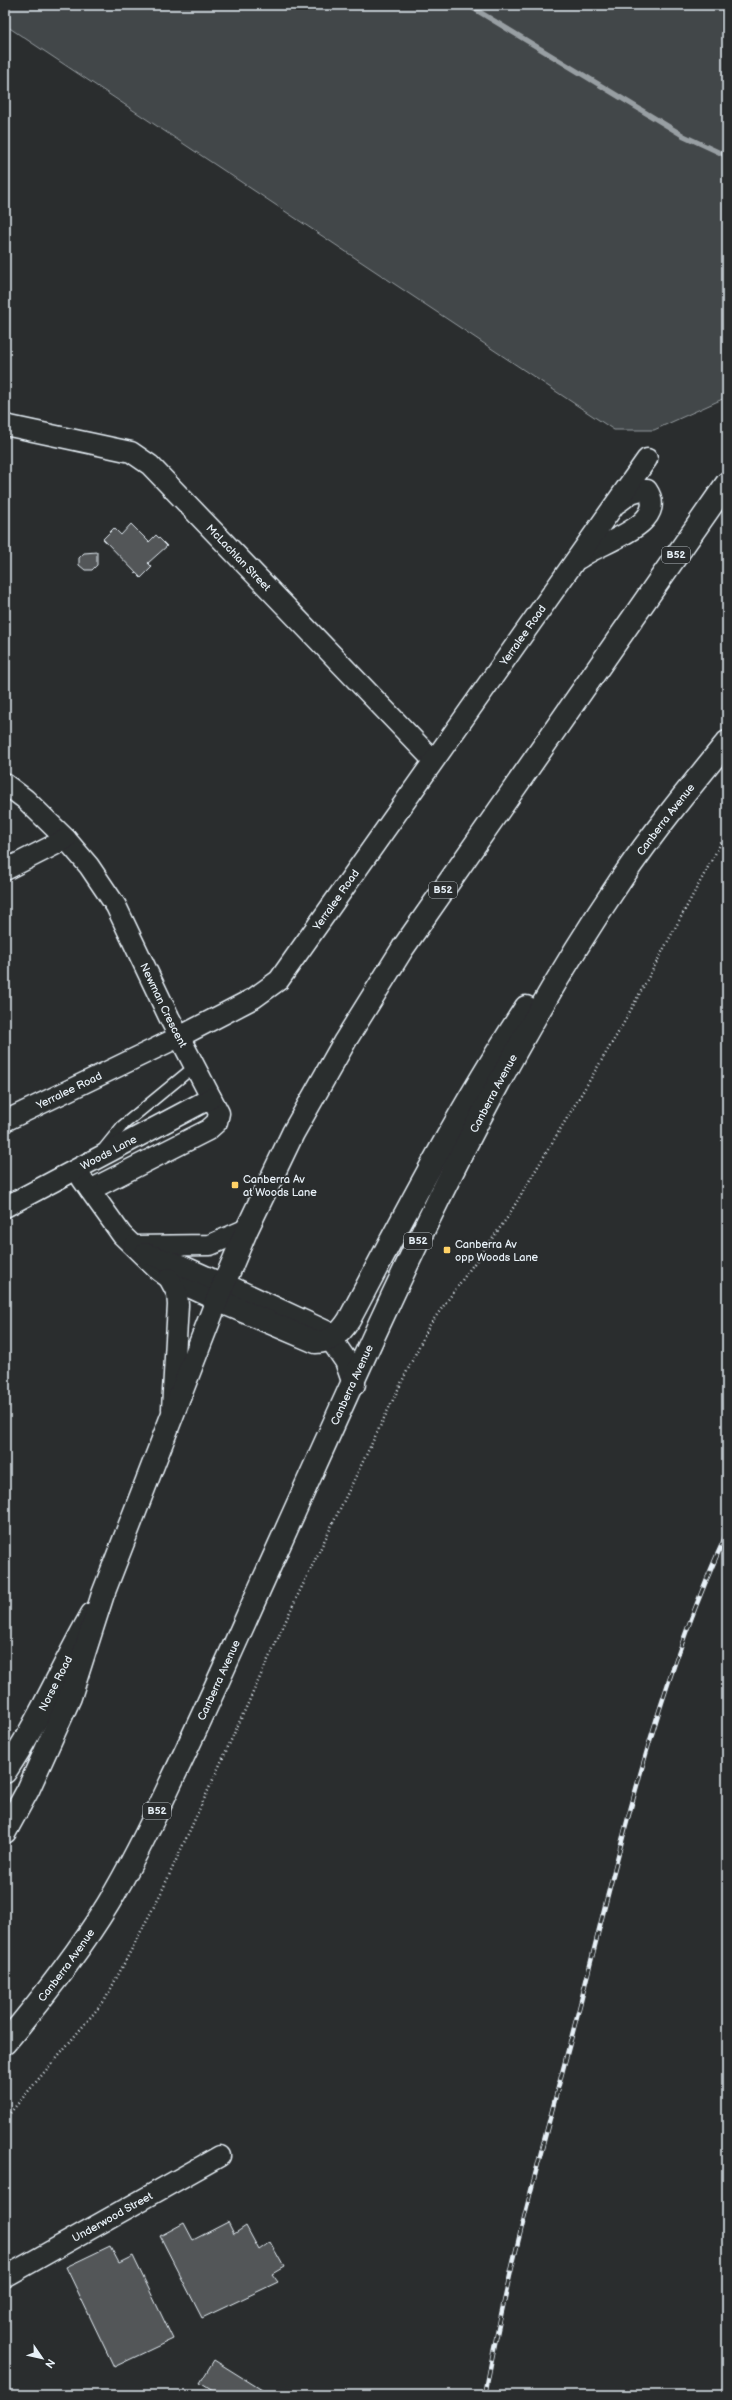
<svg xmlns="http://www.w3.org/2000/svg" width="732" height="2400" viewBox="0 0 732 2400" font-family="'Balsamiq Sans',sans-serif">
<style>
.green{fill:#424648;stroke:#959ca0}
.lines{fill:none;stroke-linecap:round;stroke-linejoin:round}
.stream{stroke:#989fa3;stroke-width:5}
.building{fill:#535759;stroke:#e8f1f8}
.lane-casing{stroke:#e8f1f8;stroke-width:13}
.street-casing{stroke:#e8f1f8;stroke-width:23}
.secondary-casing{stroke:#e8f1f8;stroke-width:25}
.highway-casing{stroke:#e8f1f8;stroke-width:25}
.path{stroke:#e8f1f8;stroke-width:2.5;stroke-dasharray:1 3;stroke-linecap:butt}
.lane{stroke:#2a2d2e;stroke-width:10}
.street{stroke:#2a2d2e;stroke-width:20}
.secondary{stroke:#2a2d2e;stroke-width:22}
.highway{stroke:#2a2d2e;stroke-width:22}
.rail-casing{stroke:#e8f1f8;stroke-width:4.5}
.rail{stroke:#2a2d2e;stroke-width:3;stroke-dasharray:9;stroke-linecap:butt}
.poi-dot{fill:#ffd166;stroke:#2a2d2e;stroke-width:1.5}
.labels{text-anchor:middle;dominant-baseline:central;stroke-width:3.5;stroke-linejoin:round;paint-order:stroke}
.shield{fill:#2a2d2e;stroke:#afb6bb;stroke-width:1}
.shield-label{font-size:10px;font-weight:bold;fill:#e8f1f8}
.street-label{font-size:11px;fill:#e8f1f8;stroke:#2a2d2e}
.poi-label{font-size:11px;fill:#e8f1f8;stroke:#2a2d2e;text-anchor:start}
</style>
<rect width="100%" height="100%" fill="#2a2d2e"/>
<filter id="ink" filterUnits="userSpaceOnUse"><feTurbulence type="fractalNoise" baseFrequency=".025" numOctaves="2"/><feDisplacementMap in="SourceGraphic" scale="8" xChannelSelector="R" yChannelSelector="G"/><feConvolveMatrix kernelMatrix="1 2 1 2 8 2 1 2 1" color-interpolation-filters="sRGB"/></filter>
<g filter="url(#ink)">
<!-- green -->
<path class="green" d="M5,5H727V397L654,430H614L5,25Z"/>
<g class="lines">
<!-- stream -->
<path class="stream" d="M468,5L684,136L727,156"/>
</g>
<!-- building -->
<g class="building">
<path d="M131,524L149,542L156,535L167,546L148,563L152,567L141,578L103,539L114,528L121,535Z"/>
<path d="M97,552V565L92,570H85L79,565V558L84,553Z"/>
<path d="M228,2222L234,2234L246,2226L259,2250L270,2242L284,2267L272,2274L278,2282L202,2318L160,2236L184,2223L193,2240Z"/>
<path d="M110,2246L119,2263L133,2256L173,2339L114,2367L66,2267Z"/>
<path d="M214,2360L270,2395H219L200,2383Z"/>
</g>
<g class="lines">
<defs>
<path id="lane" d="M101,1152L122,1126L195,1066"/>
<g id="street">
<path id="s1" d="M5,425L131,452L150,465L433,760"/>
<path d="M580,558C598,543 671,525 647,490H641L631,493L619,502"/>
<path id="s2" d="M5,784L25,799L66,839L89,866L116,906L169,1017L219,1113L217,1122L208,1130L90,1190"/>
<path d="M5,870L66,839"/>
<path id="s3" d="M5,1121L181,1036L254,998L279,980L647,459"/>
<path d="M82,1179L122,1235L157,1269L169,1278L217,1300"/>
<path id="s4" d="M5,1207L211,1098"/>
<path d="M134,1246L210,1245L247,1229"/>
<path d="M145,1253L183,1266L223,1284"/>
<path d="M169,1278L177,1293L178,1305L172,1409"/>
<path id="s5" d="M5,2277L220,2156"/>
</g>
<g id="secondary">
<path id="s6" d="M5,1772C39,1722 62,1666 92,1614"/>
</g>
<g id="highway">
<path d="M223,1284L326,1332L346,1361L354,1384"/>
<path d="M217,1300L316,1342C331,1342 341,1333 349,1320C405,1214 460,1107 526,1007"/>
<path d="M5,1832L28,1790L70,1697L103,1594L217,1300L247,1229L293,1133L345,1041L403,948L727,483"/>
<path id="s7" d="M5,2043C42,1999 78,1953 108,1904C131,1866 151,1825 170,1784C206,1710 239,1634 273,1559C378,1327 478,1090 622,878C654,831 691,786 727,742"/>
</g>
</defs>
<!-- lane casing -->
<use href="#lane" class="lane-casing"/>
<!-- street casing -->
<use href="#street" class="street-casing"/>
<!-- secondary casing -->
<use href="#secondary" class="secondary-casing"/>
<!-- highway casing -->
<use href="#highway" class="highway-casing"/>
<!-- path -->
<path class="path" d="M5,2119L105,2000L161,1893L294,1603L429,1326L507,1218L621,1028L727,832"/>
<!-- lane -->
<use href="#lane" class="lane"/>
<!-- street -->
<use href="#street" class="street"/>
<!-- secondary -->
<use href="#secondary" class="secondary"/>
<!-- highway -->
<use href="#highway" class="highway"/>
<defs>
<path id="rail" d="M485,2395C509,2262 547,2132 581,2001C621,1843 658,1682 727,1533"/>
</defs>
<!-- rail casing -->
<use href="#rail" class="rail-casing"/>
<!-- rail -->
<use href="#rail" class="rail"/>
</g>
</g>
<!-- markers -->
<g class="poi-dot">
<rect x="231" y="1181" width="8" height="8" rx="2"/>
<rect x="443" y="1246" width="8" height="8" rx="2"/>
</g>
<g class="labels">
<!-- shield labels -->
<g class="shield">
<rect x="662" y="547" width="28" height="16" rx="3"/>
<rect x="429" y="882" width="28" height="16" rx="3"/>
<rect x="404" y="1233" width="28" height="16" rx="3"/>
<rect x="143" y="1803" width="28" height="16" rx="3"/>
</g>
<g class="shield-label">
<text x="676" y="555">B52</text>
<text x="443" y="890">B52</text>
<text x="418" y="1241">B52</text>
<text x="157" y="1811">B52</text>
</g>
<!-- street labels -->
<g class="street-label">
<text stroke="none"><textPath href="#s1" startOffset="280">McLachlan Street</textPath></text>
<text stroke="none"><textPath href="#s3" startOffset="731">Yerralee Road</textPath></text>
<text stroke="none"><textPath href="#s7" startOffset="1395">Canberra Avenue</textPath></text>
<text stroke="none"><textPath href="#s3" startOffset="407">Yerralee Road</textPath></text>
<text stroke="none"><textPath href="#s2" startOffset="276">Newman Crescent</textPath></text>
<text stroke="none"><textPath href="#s3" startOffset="71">Yerralee Road</textPath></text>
<text stroke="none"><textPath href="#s7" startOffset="1071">Canberra Avenue</textPath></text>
<text stroke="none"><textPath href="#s4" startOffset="117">Woods Lane</textPath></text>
<text stroke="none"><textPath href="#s7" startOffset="747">Canberra Avenue</textPath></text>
<text stroke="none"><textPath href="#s7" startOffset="423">Canberra Avenue</textPath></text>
<text stroke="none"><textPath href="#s6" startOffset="102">Norse Road</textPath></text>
<text stroke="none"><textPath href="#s7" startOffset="99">Canberra Avenue</textPath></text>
<text stroke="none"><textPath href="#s5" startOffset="123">Underwood Street</textPath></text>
</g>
<!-- poi labels -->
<g class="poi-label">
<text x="243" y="1179">Canberra Av<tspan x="243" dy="13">at Woods Lane</tspan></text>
<text x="455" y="1244">Canberra Av<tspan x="455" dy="13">opp Woods Lane</tspan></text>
</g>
</g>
<!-- margin -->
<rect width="732" height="2400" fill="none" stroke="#2a2d2e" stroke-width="20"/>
<rect x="10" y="10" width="712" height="2380" fill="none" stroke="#e8f1f8" stroke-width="1.5" filter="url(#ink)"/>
<!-- north arrow -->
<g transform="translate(42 2358) rotate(124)" stroke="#2a2d2e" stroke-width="3" paint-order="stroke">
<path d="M0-3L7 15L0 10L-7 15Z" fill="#e8f1f8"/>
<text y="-6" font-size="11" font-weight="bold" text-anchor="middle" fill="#e8f1f8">N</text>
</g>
</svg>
